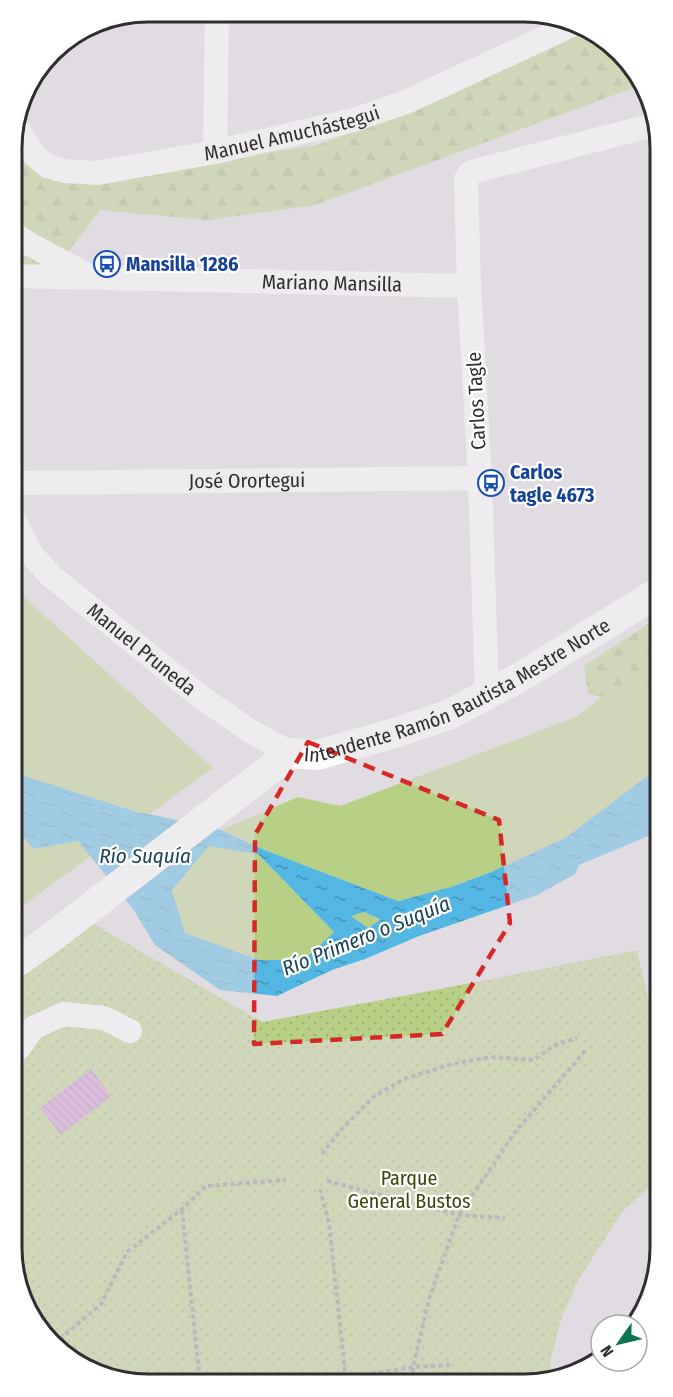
<svg xmlns="http://www.w3.org/2000/svg" width="673" height="1397" viewBox="0 0 673 1397" font-family="'Fira Sans Condensed',sans-serif">
<style>
.grass{fill:#b8d086}
.forest{fill:url(#forest-firs)}
.park{fill:url(#park-dots)}
.water{fill:url(#water-ripples);fill-rule:evenodd}
.building{fill:url(#building-back-hatch)}
.lines{fill:none;stroke-linecap:round;stroke-linejoin:round}
.path{stroke:#918d91;stroke-width:4;stroke-dasharray:4.5 3;stroke-linecap:butt}
.minor{stroke:#fff;stroke-width:24}
.major{stroke:#fff;stroke-width:30}
.marked{fill:none;stroke:#d62828;stroke-width:4.5;stroke-dasharray:12 8;stroke-linejoin:round}
.labels{text-anchor:middle;dominant-baseline:central;stroke-width:4.5;stroke-linejoin:round;paint-order:stroke}
.street-label{font-size:20px;fill:#302e30;stroke:#fff}
.transit-label{font-size:20px;font-weight:bold;fill:#164399;stroke:#fff;text-anchor:start}
.park-label{font-size:20px;fill:#384809;stroke:#fff}
.water-label{font-size:21px;font-style:italic;fill:#194356;stroke:#fff}
.rim{fill:none;stroke:#302e30;stroke-width:3}
</style>
<defs>
<pattern id="forest-firs" width="22" height="20" patternUnits="userSpaceOnUse" patternTransform="scale(1.5)"><rect width="22" height="20" fill="#b8d086"/><path d="M5 1l3.5 6h-7zM16 11l3.5 6h-7z" fill="#9eb374"/></pattern>
<pattern id="park-dots" width="8" height="8" patternUnits="userSpaceOnUse" patternTransform="scale(1.5)"><rect width="8" height="8" fill="#b8d086"/><path d="M2 2h.1M6 6h.1" fill="none" stroke="#9eb374" stroke-width="1.8" stroke-linecap="round"/></pattern>
<pattern id="water-ripples" width="26" height="14" patternUnits="userSpaceOnUse" patternTransform="scale(1.5)"><rect width="26" height="14" fill="#53b6e3"/><path d="M2 4q2-2 4 0t4 0M15 11q2-2 4 0t4 0" fill="none" stroke="#4594b8"/></pattern>
<pattern id="building-back-hatch" width="6" height="6" patternUnits="userSpaceOnUse" patternTransform="scale(1.5)"><rect width="6" height="6" fill="#d695d4"/><path d="M-1 5l2 2M0 0l6 6M5-1l2 2" fill="none" stroke="#ae7aac"/></pattern>
</defs>
<rect width="100%" height="100%" fill="#e1dce1"/>
<!-- grass -->
<g class="grass">
<path d="M15,589L213,768L149,814L140,813L21,775L16,766Z"/>
<path d="M657,654L658,768L565,838L491,872L451,887L398,901L267,851L221,830L298,797L340,806L576,717Z"/>
<path d="M17,831L34,849L78,841L91,856L17,910Z"/>
<path d="M209,846L258,854L334,932L305,960H259L185,933L172,890Z"/>
<path d="M364,912L381,920L368,928L350,916Z"/>
</g>
<!-- forest -->
<g class="forest">
<path d="M583,30L615,46L641,85L315,205L207,220L100,210L61,261L21,230L14,219L13,143L93,180L317,145L449,96Z"/>
<path d="M657,618V678L645,691L616,700L588,694L584,666Z"/>
</g>
<!-- park -->
<g class="park">
<path d="M14,240L67,271L14,269Z"/>
<path d="M92,923L262,1022L435,990L637,950L659,1043L660,1178L622,1212L578,1281L562,1317L551,1358L549,1378L130,1384L59,1351L19,1292L17,978Z"/>
</g>
<!-- water -->
<path class="water" d="M16,766L22,775L140,813L149,814L221,830L267,851L398,901L451,887L491,872L565,838L658,768V832L579,865L575,874L537,895L419,936L365,959L332,970L277,996L220,990L155,945L133,909L78,841L34,849L17,831ZM209,846L258,854L334,932L304,960H259L185,933L172,890ZM364,912L380,919V920L368,928L351,916Z"/>
<!-- building -->
<path class="building" d="M91,1069L111,1096L61,1135L40,1108Z"/>
<g class="lines">
<!-- path -->
<g class="path">
<path d="M322,1154L340,1131L373,1097L404,1079L452,1064L491,1057L534,1060L555,1045L577,1038"/>
<path d="M327,1181L459,1215L505,1218"/>
<path d="M320,1189L329,1223L346,1381"/>
<path d="M182,1210L200,1382"/>
<path d="M54,1344L101,1304L127,1252L182,1209L206,1186L286,1180"/>
<path d="M413,1380V1367L429,1299L459,1215L516,1131L586,1050"/>
<path d="M327,1381L413,1367L451,1365"/>
</g>
<!-- minor -->
<g class="minor">
<path id="s1" d="M15,124L33,154L47,166L65,171L97,173L215,152L354,120L406,102L572,25"/>
<path d="M215,152L217,12"/>
<path d="M14,234L31,245L87,275"/>
<path id="s2" d="M14,276L469,286"/>
<path id="s3" d="M15,483L480,478"/>
<path id="s4" d="M15,522L32,555L51,576L201,697L250,731L291,753"/>
<path d="M487,695L480,478L469,286L466,179L471,172L654,125"/>
<path d="M18,1049L33,1028L63,1014L104,1018L130,1031"/>
</g>
<!-- major -->
<path class="major" id="s5" d="M17,962L52,937L291,753L317,755L395,733L448,715L517,679L657,593"/>
</g>
<!-- marked area -->
<path d="M0 0H673V1397H0ZM308,742L499,820L510,923L442,1034L254,1044L255,835Z" fill="#e1dce1" fill-opacity=".55" fill-rule="evenodd"/>
<path class="marked" d="M308,742L499,820L510,923L442,1034L254,1044L255,835Z"/>
<!-- icons -->
<defs>
<symbol id="bus-ring" viewBox="-11 -11 22 22"><circle r="9.5" fill="#fff" stroke="#1a4fb4" stroke-width="1.5"/><path d="M-5-6H5V4H4V6H2V4H-2V6H-4V4H-5ZM-3.5-4V0h7V-4ZM-3.5 1.2v1.5H-2V1.2ZM2 1.2v1.5H3.5V1.2Z" fill="#1a4fb4"/></symbol>
</defs>
<g fill-rule="evenodd">
<use href="#bus-ring" x="92" y="249" width="30" height="30"/>
<use href="#bus-ring" x="476" y="468" width="30" height="30"/>
</g>
<g class="labels">
<!-- street labels -->
<g class="street-label">
<text stroke="none"><textPath href="#s1" startOffset="303">Manuel Amuchástegui</textPath></text>
<text stroke="none"><textPath href="#s2" startOffset="318">Mariano Mansilla</textPath></text>
<text transform="translate(476 401) rotate(-93)">Carlos Tagle</text>
<text stroke="none"><textPath href="#s3" startOffset="232">José Orortegui</textPath></text>
<text stroke="none"><textPath href="#s4" startOffset="182">Manuel Pruneda</textPath></text>
<text stroke="none"><textPath href="#s5" startOffset="525">Intendente Ramón Bautista Mestre Norte</textPath></text>
</g>
<!-- transit labels -->
<g class="transit-label">
<text x="126" y="264">Mansilla 1286</text>
<text x="510" y="472">Carlos<tspan x="510" dy="23">tagle 4673</tspan></text>
</g>
<!-- park labels -->
<g class="park-label">
<text x="409" y="1178">Parque<tspan x="409" dy="23">General Bustos</tspan></text>
</g>
<!-- water labels -->
<g class="water-label">
<text x="145" y="856">Río Suquía</text>
<text transform="translate(366 936) rotate(-22)">Río Primero o Suquía</text>
</g>
</g>
<!-- crop -->
<path d="M0 0H673V1397H0ZM148 22H524A126 126 0 0 1 650 148V1248A126 126 0 0 1 524 1374H148A126 126 0 0 1 22 1248V148A126 126 0 0 1 148 22Z" fill="#fff" fill-rule="evenodd"/>
<path class="rim" d="M148 22H524A126 126 0 0 1 650 148V1248A126 126 0 0 1 524 1374H148A126 126 0 0 1 22 1248V148A126 126 0 0 1 148 22Z"/>
<!-- north arrow -->
<g transform="translate(619 1343) rotate(236)"><circle r="28" fill="#ffffff" stroke="#acabac" stroke-width="1.5"/>
<path d="M0-4.5L10 22L0 15L-10 22Z" fill="#0b764f"/>
<text y="-9" font-size="16" font-weight="bold" text-anchor="middle" fill="#302e30">N</text>
</g>
</svg>
